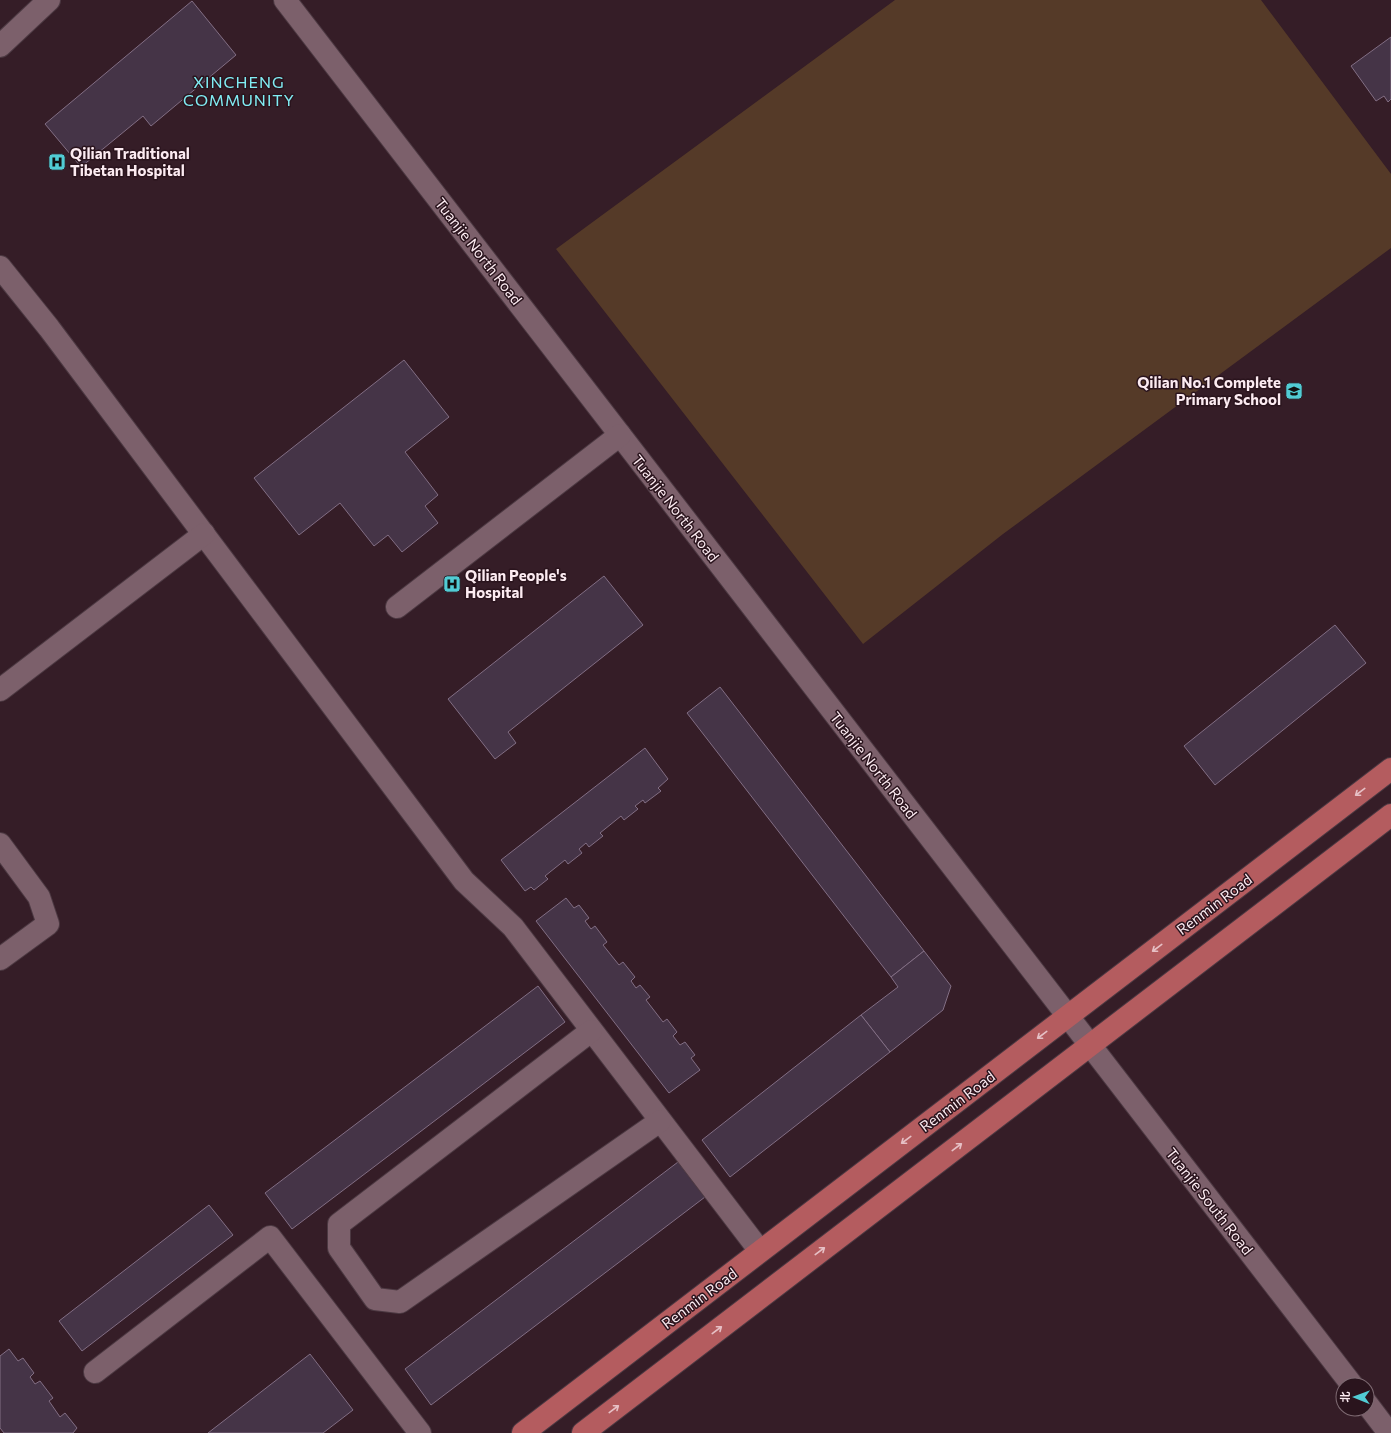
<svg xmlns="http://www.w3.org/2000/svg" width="1391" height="1433" viewBox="0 0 1391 1433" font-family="Commissioner,'Noto Sans SC',sans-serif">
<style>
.green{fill:#553a28}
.building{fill:#453447;stroke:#826e84}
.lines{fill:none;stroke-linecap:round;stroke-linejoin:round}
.minor-casing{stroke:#4c3942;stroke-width:24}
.major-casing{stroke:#4c3942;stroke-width:24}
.minor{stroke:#7c606b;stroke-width:22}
.major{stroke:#b45c5f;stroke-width:22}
.oneway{stroke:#e6c0c5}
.labels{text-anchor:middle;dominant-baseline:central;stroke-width:3;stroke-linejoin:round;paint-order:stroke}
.poi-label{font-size:15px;font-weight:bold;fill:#fcebf1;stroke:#2a141d;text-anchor:start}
.street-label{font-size:15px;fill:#fcebf1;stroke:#2a141d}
.neighbourhood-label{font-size:16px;letter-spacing:1px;fill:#81edf4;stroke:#2a141d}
</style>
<rect width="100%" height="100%" fill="#351d27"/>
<!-- green -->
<path class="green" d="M895,0H1261L1391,174V248L1003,534L863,644L556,249Z"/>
<!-- building -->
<g class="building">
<path d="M192,1L236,55L151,126L143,116L81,167L45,124Z"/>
<path d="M1391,37V99L1388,102L1384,96L1376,101L1351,66Z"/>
<path d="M404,360L449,417L405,452L438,495L425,506L438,523L402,552L388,535L374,546L340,503L299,535L254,478Z"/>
<path d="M604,576L643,625L508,732L516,743L495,759L448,699Z"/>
<path d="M1335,625L1366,663L1215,785L1184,746Z"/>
<path d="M720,687L924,951L891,977L687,713Z"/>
<path d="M645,748L668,779L658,788L661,791L645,803L643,800L635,806L638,809L624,820L621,816L600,833L603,836L589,847L586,843L579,849L582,853L568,864L565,860L545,876L548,879L534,890L531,887L525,891L501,860Z"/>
<path d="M566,898L574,908L579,905L589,918L585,921L591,929L595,926L607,942L603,945L619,965L623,962L635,977L631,981L636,988L640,985L650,997L646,1000L663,1022L667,1019L677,1032L673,1036L680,1045L685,1042L695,1055L691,1058L700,1070L669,1093L536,921Z"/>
<path d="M924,951L951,986L943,1010L890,1052L861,1015L898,987L891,977Z"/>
<path d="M538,986L565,1022L292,1229L265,1193Z"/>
<path d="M861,1015L890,1052L730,1177L702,1140Z"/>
<path d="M678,1162L705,1197L431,1405L405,1369Z"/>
<path d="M209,1205L233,1235L82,1351L59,1321Z"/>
<path d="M9,1349L18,1361L23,1358L34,1373L30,1377L35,1384L40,1381L53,1398L49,1401L60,1417L65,1413L77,1428L73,1433H4L0,1428V1356Z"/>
<path d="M310,1354L353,1410L323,1433H208Z"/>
</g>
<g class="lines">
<defs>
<g id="minor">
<path d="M285,0L1352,1385"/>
<path d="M0,46L49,0"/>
<path d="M0,267L49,328L464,881L513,927L760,1251"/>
<path d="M397,607L620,435"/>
<path d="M0,690L204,534"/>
<path d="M0,844L39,897L48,924L0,959"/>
<path d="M591,1031L339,1224V1248L375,1299L400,1302L660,1121"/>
<path d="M95,1372L270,1237L420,1433"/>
<path d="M1367,1404L1389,1433"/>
</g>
<g id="major">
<path d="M523,1433L1391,769"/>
<path d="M583,1433L1391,815"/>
</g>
</defs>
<!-- minor casing -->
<use href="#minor" class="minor-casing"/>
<!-- major casing -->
<use href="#major" class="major-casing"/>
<!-- minor -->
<use href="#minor" class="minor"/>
<!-- major -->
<use href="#major" class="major"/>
</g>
<!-- one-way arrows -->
<defs><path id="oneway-shaft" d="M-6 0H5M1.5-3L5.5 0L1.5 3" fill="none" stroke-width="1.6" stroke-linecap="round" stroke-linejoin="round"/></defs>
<g class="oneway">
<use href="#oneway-shaft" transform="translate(1360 792) rotate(143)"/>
<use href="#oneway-shaft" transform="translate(1157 948) rotate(143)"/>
<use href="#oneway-shaft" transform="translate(1042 1035) rotate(143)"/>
<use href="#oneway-shaft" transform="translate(906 1140) rotate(143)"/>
<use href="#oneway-shaft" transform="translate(957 1147) rotate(-37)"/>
<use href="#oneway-shaft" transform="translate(820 1251) rotate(-37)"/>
<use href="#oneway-shaft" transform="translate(717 1330) rotate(-37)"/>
<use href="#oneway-shaft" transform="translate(614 1409) rotate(-37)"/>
</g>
<!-- icons -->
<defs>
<symbol id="hospital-square" viewBox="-11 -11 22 22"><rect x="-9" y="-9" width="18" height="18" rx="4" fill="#51ccd4" stroke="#2a141d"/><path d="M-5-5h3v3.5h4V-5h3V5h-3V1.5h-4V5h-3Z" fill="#111"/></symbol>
<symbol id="school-square" viewBox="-11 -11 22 22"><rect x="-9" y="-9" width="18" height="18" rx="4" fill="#51ccd4" stroke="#2a141d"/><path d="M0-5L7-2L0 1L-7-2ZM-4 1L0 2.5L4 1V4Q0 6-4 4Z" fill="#111"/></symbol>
</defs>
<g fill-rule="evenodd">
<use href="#hospital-square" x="47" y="152" width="20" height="20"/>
<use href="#school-square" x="1284" y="381" width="20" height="20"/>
<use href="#hospital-square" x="442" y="574" width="20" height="20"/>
</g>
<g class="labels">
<!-- poi labels -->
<g class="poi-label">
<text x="70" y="153">Qilian Traditional<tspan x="70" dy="17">Tibetan Hospital</tspan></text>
<text x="1281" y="382" text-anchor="end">Qilian No.1 Complete<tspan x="1281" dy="17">Primary School</tspan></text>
<text x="465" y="575">Qilian People's<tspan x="465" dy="17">Hospital</tspan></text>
</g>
<!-- street labels -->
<g class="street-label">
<text transform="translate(479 251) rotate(52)">Tuanjie North Road</text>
<text transform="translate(676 508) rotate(52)">Tuanjie North Road</text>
<text transform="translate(874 765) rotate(52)">Tuanjie North Road</text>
<text transform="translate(1214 904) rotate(-37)">Renmin Road</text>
<text transform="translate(957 1101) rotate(-37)">Renmin Road</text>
<text transform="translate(1210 1201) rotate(52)">Tuanjie South Road</text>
<text transform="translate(699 1298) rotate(-37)">Renmin Road</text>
</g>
<!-- neighbourhood labels -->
<g class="neighbourhood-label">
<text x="239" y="81">XINCHENG<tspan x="239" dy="18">COMMUNITY</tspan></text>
</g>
</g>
<!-- north arrow -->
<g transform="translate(1355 1397) rotate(271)"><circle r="19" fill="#2a141d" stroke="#7e6a72"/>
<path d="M0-3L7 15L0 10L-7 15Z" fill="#51ccd4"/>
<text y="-6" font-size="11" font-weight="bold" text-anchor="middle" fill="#fcebf1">北</text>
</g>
</svg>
